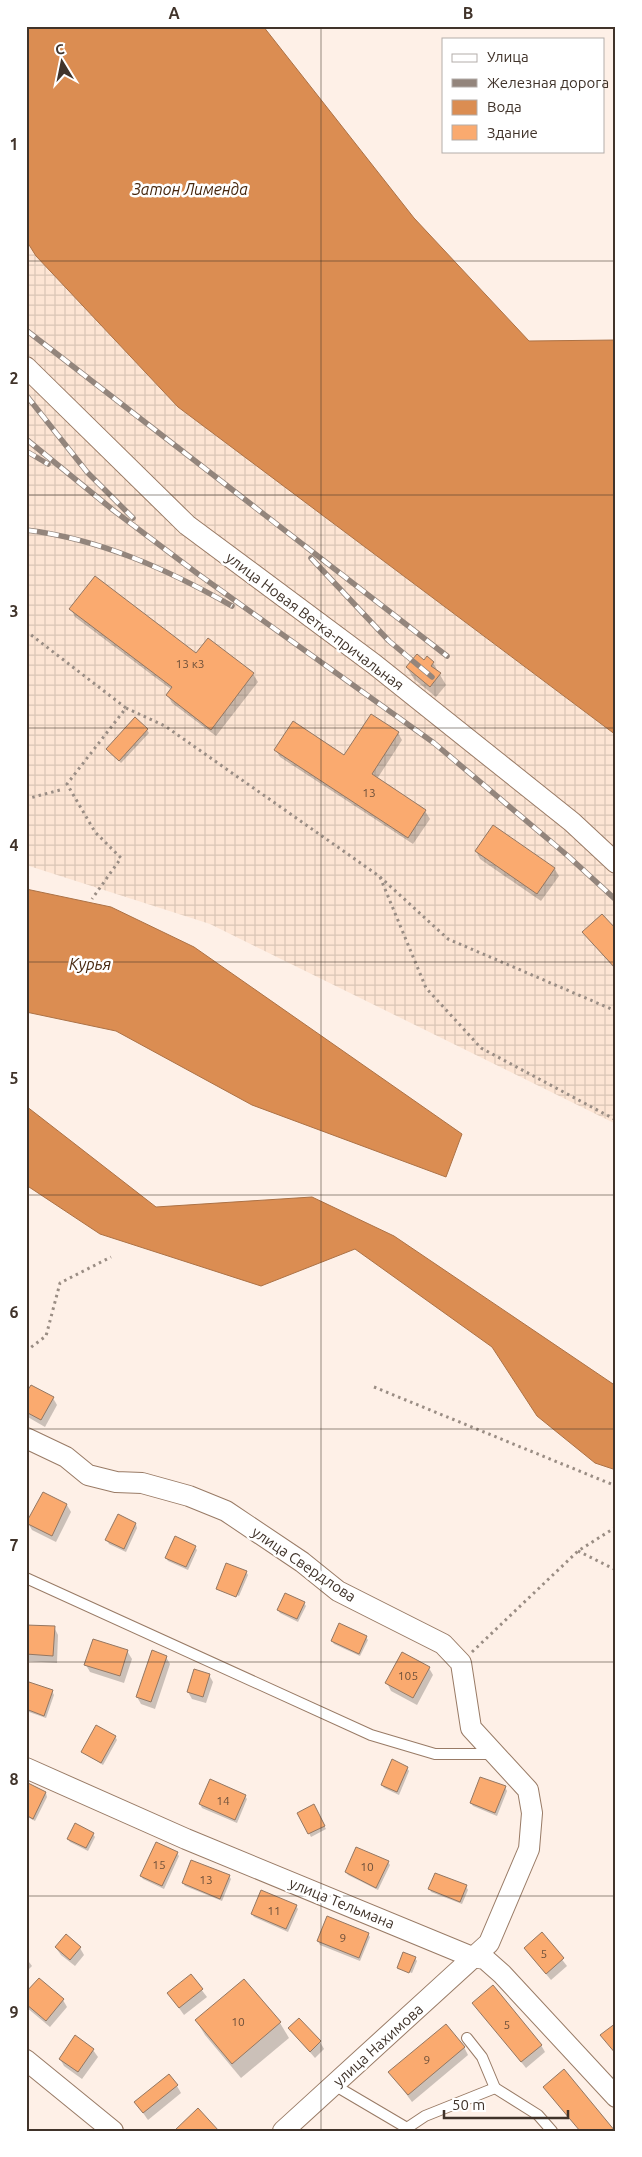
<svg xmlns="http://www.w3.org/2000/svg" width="642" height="2157" viewBox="0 0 642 2157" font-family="Ubuntu,sans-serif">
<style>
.industrial{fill:url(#industrial-grid)}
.water{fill:#db8d52;stroke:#ac7246}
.shadow{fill:#0003}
.building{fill:#faaa6f;stroke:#947762}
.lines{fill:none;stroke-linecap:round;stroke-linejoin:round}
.lane-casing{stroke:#997b66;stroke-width:12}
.street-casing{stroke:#997b66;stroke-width:22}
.path{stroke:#9a8d84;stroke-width:3;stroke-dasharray:2.5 4;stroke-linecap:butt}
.lane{stroke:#fff;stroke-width:10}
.street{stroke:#fff;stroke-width:20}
.rail-casing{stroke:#93857c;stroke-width:5.5}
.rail{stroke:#fff;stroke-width:4;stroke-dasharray:11;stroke-linecap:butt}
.grid{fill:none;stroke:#40332a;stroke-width:1;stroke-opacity:0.55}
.labels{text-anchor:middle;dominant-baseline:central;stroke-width:5;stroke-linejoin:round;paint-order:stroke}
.number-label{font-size:12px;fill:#6e513b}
.street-label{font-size:15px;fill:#40332a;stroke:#fff}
.water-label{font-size:16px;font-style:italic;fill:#48280f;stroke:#fff}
.neatline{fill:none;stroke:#40332a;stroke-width:2}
.grid-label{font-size:16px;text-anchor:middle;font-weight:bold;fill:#40332a}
</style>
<defs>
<pattern id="industrial-grid" width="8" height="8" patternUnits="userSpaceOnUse" patternTransform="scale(1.25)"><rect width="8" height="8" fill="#fde5d4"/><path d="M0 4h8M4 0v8" fill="none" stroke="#dac5b6"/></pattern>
</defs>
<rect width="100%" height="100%" fill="#fef0e7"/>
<!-- industrial -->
<path class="industrial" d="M26,240L37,256L178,407L616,735V1124L210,924L26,865Z"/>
<!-- water -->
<g class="water">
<path d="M26,26H263L414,218L529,341L616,340V735L178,407L36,256L26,240Z"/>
<path d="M26,889L111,907L194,947L462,1134L446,1177L252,1105L116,1031L26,1012Z"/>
<path d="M26,1106L156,1207L312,1197L394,1236L616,1386V1470L595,1463L537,1416L492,1347L355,1249L261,1286L100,1234L26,1185Z"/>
</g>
<!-- shadow -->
<g class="shadow">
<path d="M71,609L196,654L208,640L253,674L258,682L216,736L172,703L168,696L172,690L75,617Z"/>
<path d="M424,662L433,663L446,685L436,697L414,679L407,668Z"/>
<path d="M147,730L149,733L121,763L108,749Z"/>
<path d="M398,733L402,740L377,779L425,811L430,819L413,844L280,757L276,750L345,757Z"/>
<path d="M476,851L554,868L559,876L541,901L480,859Z"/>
<path d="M616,931V970L583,932Z"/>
<path d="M26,1395L53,1398L57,1405L45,1427L26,1416Z"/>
<path d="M67,1505L71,1512L56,1542L32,1530L28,1523Z"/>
<path d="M118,1516L136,1524L137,1528L126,1552L109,1544L107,1540Z"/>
<path d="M195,1547L197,1550L188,1570L168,1561L166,1558Z"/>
<path d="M246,1572L248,1575L239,1596L218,1588V1590V1589Z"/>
<path d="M304,1603L306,1606L298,1622L280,1613L278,1610Z"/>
<path d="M26,1626L54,1627L58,1635L57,1663L26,1661Z"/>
<path d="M366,1637L368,1640L360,1656L334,1644L332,1641Z"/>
<path d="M127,1651L132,1659L124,1683L90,1672L86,1665Z"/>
<path d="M166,1657L170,1664L155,1709L141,1704L137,1697Z"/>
<path d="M429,1668L433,1675L417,1705L391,1691L387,1683Z"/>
<path d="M209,1675L213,1682L206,1703L192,1699L188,1692Z"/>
<path d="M26,1683L52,1691L54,1695L46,1718L26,1711Z"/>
<path d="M115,1736L117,1740L103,1765L83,1752Z"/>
<path d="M407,1768L409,1771L399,1795L384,1788L382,1785Z"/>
<path d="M26,1784L46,1793L47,1797L35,1821L26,1816Z"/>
<path d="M505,1787L507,1791L497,1816L473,1806L471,1803Z"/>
<path d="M245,1796L247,1799L237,1823L202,1808L200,1804Z"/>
<path d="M313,1806L326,1829L311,1837L299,1813Z"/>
<path d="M93,1834L95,1837L88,1851L70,1842L68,1839Z"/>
<path d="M177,1853L179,1856L164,1889L143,1879L141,1876Z"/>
<path d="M388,1862L390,1865L378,1890L348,1875L346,1872Z"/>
<path d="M229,1876L231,1879L222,1901L185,1886L183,1883Z"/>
<path d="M466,1886L468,1890L462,1904L431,1892L430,1889Z"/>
<path d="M296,1906L298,1909L288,1932L254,1917L252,1914Z"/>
<path d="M368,1934L370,1937L360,1961L320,1945L318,1941Z"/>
<path d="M542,1934L567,1966L551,1980L525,1949Z"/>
<path d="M56,1948H80L84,1955L75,1966L61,1955Z"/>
<path d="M26,1958L32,1966L26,1972Z"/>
<path d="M415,1958L417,1961L412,1973L399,1968V1970L398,1968Z"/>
<path d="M191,1976L207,1997L184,2015L169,1994Z"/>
<path d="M39,1979L63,2000L67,2007L50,2027L26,2007V1994Z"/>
<path d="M244,1980L280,2023L289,2038L241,2078L205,2035L196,2020Z"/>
<path d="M473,2003L541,2045L545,2052L526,2068Z"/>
<path d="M290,2029L320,2042L324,2049L315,2058Z"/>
<path d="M76,2037L93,2050L98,2057L82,2079L64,2066L60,2059Z"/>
<path d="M464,2047L468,2055L412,2102L390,2072Z"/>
<path d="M177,2086L181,2093L148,2120L136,2103Z"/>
</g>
<!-- building -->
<g class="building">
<path d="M95,576L196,653L208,638L254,673L211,730L166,695L172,687L69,609Z"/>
<path d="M417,654L424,660L427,656L434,662L431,666L441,673L430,687L406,667Z"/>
<path d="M371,714L399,732L372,774L426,810L408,838L274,750L293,721L344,755Z"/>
<path d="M135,717L148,729L119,761L106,749Z"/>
<path d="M493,825L555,868L537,894L475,851Z"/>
<path d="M602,914L616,929V969L582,932Z"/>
<path d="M31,1385L54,1397L41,1420L26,1412V1393Z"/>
<path d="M43,1492L67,1504L52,1536L26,1523Z"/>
<path d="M118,1514L136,1523L124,1549L105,1540Z"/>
<path d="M175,1536L196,1546L186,1567L165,1558Z"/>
<path d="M226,1563L247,1571L236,1597L216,1589Z"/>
<path d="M285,1593L305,1602L297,1619L277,1610Z"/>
<path d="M339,1623L367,1636L359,1654L331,1641Z"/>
<path d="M26,1625L55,1626L53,1656L26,1654Z"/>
<path d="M93,1639L128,1650L120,1676L84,1665Z"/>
<path d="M152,1650L167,1656L151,1702L136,1697Z"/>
<path d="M402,1652L430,1667L413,1698L385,1683Z"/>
<path d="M194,1669L210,1674L203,1697L187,1692Z"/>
<path d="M26,1681L53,1690L44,1716L26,1709Z"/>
<path d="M96,1725L116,1736L101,1763L81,1752Z"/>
<path d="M392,1759L408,1767L397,1792L381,1785Z"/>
<path d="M480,1777L506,1786L495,1813L470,1803Z"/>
<path d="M210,1779L246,1795L235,1820L199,1804Z"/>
<path d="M26,1782L46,1792L33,1819L26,1815Z"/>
<path d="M314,1804L325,1826L308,1834L297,1813Z"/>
<path d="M75,1823L94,1833L86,1848L67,1839Z"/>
<path d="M156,1842L178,1852L162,1886L140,1876Z"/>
<path d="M356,1847L389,1861L376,1888L345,1872Z"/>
<path d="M191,1860L230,1875L220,1899L182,1883Z"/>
<path d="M435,1873L467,1885L460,1902L428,1889Z"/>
<path d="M261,1890L297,1905L286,1929L251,1914Z"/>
<path d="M327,1916L369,1933L359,1958L317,1941Z"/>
<path d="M542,1932L564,1958L546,1974L524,1948Z"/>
<path d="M66,1934L81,1947L70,1960L55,1947Z"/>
<path d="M403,1952L416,1957L409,1973L397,1968Z"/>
<path d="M191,1974L203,1989L179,2008L167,1993Z"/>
<path d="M39,1978L64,1999L46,2021L26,2004V1992Z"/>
<path d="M244,1979L281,2022L232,2064L195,2020Z"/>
<path d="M493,1985L542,2045L521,2062L472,2003Z"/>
<path d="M299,2018L321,2041L310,2052L288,2028Z"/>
<path d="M616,2023V2054L600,2035Z"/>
<path d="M446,2024L465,2047L408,2095L388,2072Z"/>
<path d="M75,2035L94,2049L78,2072L59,2059Z"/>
<path d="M564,2069L615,2131H580L543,2087Z"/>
<path d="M169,2074L178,2085L143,2113L134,2102Z"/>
<path d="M198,2108L219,2131H174Z"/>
</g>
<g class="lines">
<defs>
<g id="lane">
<path d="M26,1578L371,1735L435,1754H493"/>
<path d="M334,2085L407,2128V2131"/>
<path d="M495,2088L538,2115L552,2131"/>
<path d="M407,2128L425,2116L495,2088L482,2057L467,2038"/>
</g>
<g id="street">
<path d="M26,367L187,525L374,664L572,822L616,863"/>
<path d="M26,1438L66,1457L88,1475L116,1482L142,1483L189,1496L226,1511L302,1562L338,1591L443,1644L461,1663L471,1728L528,1790L532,1813L529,1849L489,1943L283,2131"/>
<path d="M26,1768L186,1839L472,1957L485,1959L502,1974L616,2097"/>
<path d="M26,2060L113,2131"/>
</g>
</defs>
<!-- lane casing -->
<use href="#lane" class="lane-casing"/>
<!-- street casing -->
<use href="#street" class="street-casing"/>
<!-- path -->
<g class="path">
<path d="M612,26L616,33"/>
<path d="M26,631L126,708L67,784L95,832L121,858L92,899"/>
<path d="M126,708L165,726L379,876L448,939L616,1011"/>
<path d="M26,799L60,790"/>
<path d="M380,877L426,988L481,1048L616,1120"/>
<path d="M26,1351L46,1336L60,1283L111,1257"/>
<path d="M374,1387L616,1486"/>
<path d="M578,1551L616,1570"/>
<path d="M472,1652L578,1551L616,1527"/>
</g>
<!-- lane -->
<use href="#lane" class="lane"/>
<!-- street -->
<use href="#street" class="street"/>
<defs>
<g id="rail">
<path d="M26,330L447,656"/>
<path d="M26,395L87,472L133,518"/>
<path d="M26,439L113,510L198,574L434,743L568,856L616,900"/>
<path d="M26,451L48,464"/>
<path d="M26,530C100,539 167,569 232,606"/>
<path d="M311,558L389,641L432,677"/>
</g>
</defs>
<!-- rail casing -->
<use href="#rail" class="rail-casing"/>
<!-- rail -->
<use href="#rail" class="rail"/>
</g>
<!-- grid -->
<path class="grid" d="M321,26V2131M26,261H616M26,495H616M26,728H616M26,962H616M26,1195H616M26,1429H616M26,1662H616M26,1896H616"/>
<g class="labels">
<!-- number labels -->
<g class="number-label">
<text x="190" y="663">13 к3</text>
<text x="369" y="792">13</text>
<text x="408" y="1675">105</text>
<text x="223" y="1800">14</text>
<text x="159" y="1864">15</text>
<text x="367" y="1866">10</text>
<text x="206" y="1879">13</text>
<text x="274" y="1910">11</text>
<text x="343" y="1937">9</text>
<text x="544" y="1953">5</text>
<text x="238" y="2021">10</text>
<text x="507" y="2024">5</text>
<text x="427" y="2059">9</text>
</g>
<!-- street labels -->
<g class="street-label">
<text transform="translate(315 621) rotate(37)">улица Новая Ветка-причальная</text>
<text transform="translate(304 1564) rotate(34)">улица Свердлова</text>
<text transform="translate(342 1903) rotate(22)">улица Тельмана</text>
<text transform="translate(378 2045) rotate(-42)">улица Нахимова</text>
</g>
<!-- water labels -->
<g class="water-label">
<text x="190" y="189">Затон Лименда</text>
<text x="90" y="964">Курья</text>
</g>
</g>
<!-- border -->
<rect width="642" height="2157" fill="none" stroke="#ffffff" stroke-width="55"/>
<!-- legend -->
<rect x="442" y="38" width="162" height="115" fill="#ffffff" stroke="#b3adaa"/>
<rect x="452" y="54" width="25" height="8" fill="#ffffff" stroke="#b3adaa"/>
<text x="487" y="62" font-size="15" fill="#40332a">Улица</text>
<rect x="452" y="79" width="25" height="8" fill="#93857c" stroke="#b3adaa"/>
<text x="487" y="88" font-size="15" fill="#40332a">Железная дорога</text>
<rect x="452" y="100" width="25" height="15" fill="#db8d52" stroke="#b3adaa"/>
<text x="487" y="112" font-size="15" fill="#40332a">Вода</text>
<rect x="452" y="125" width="25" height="15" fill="#faaa6f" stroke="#b3adaa"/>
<text x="487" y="138" font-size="15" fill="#40332a">Здание</text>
<!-- north arrow -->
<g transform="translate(62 62) rotate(350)" stroke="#ffffff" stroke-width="4" paint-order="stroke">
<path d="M0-4L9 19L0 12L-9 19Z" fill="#40332a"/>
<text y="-8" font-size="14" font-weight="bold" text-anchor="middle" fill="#40332a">С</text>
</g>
<!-- scale -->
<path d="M444 2110v8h124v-8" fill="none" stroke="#40332a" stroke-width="2.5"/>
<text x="452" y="2110" font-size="15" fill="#40332a" stroke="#ffffff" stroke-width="4" paint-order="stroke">50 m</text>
<rect x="28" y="28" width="586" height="2102" class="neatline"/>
<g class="grid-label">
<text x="174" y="19">A</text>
<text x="468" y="19">B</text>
<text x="14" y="150">1</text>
<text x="14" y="384">2</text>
<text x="14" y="617">3</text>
<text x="14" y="851">4</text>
<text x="14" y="1084">5</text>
<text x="14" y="1318">6</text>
<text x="14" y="1551">7</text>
<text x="14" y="1785">8</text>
<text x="14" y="2018">9</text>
</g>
</svg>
